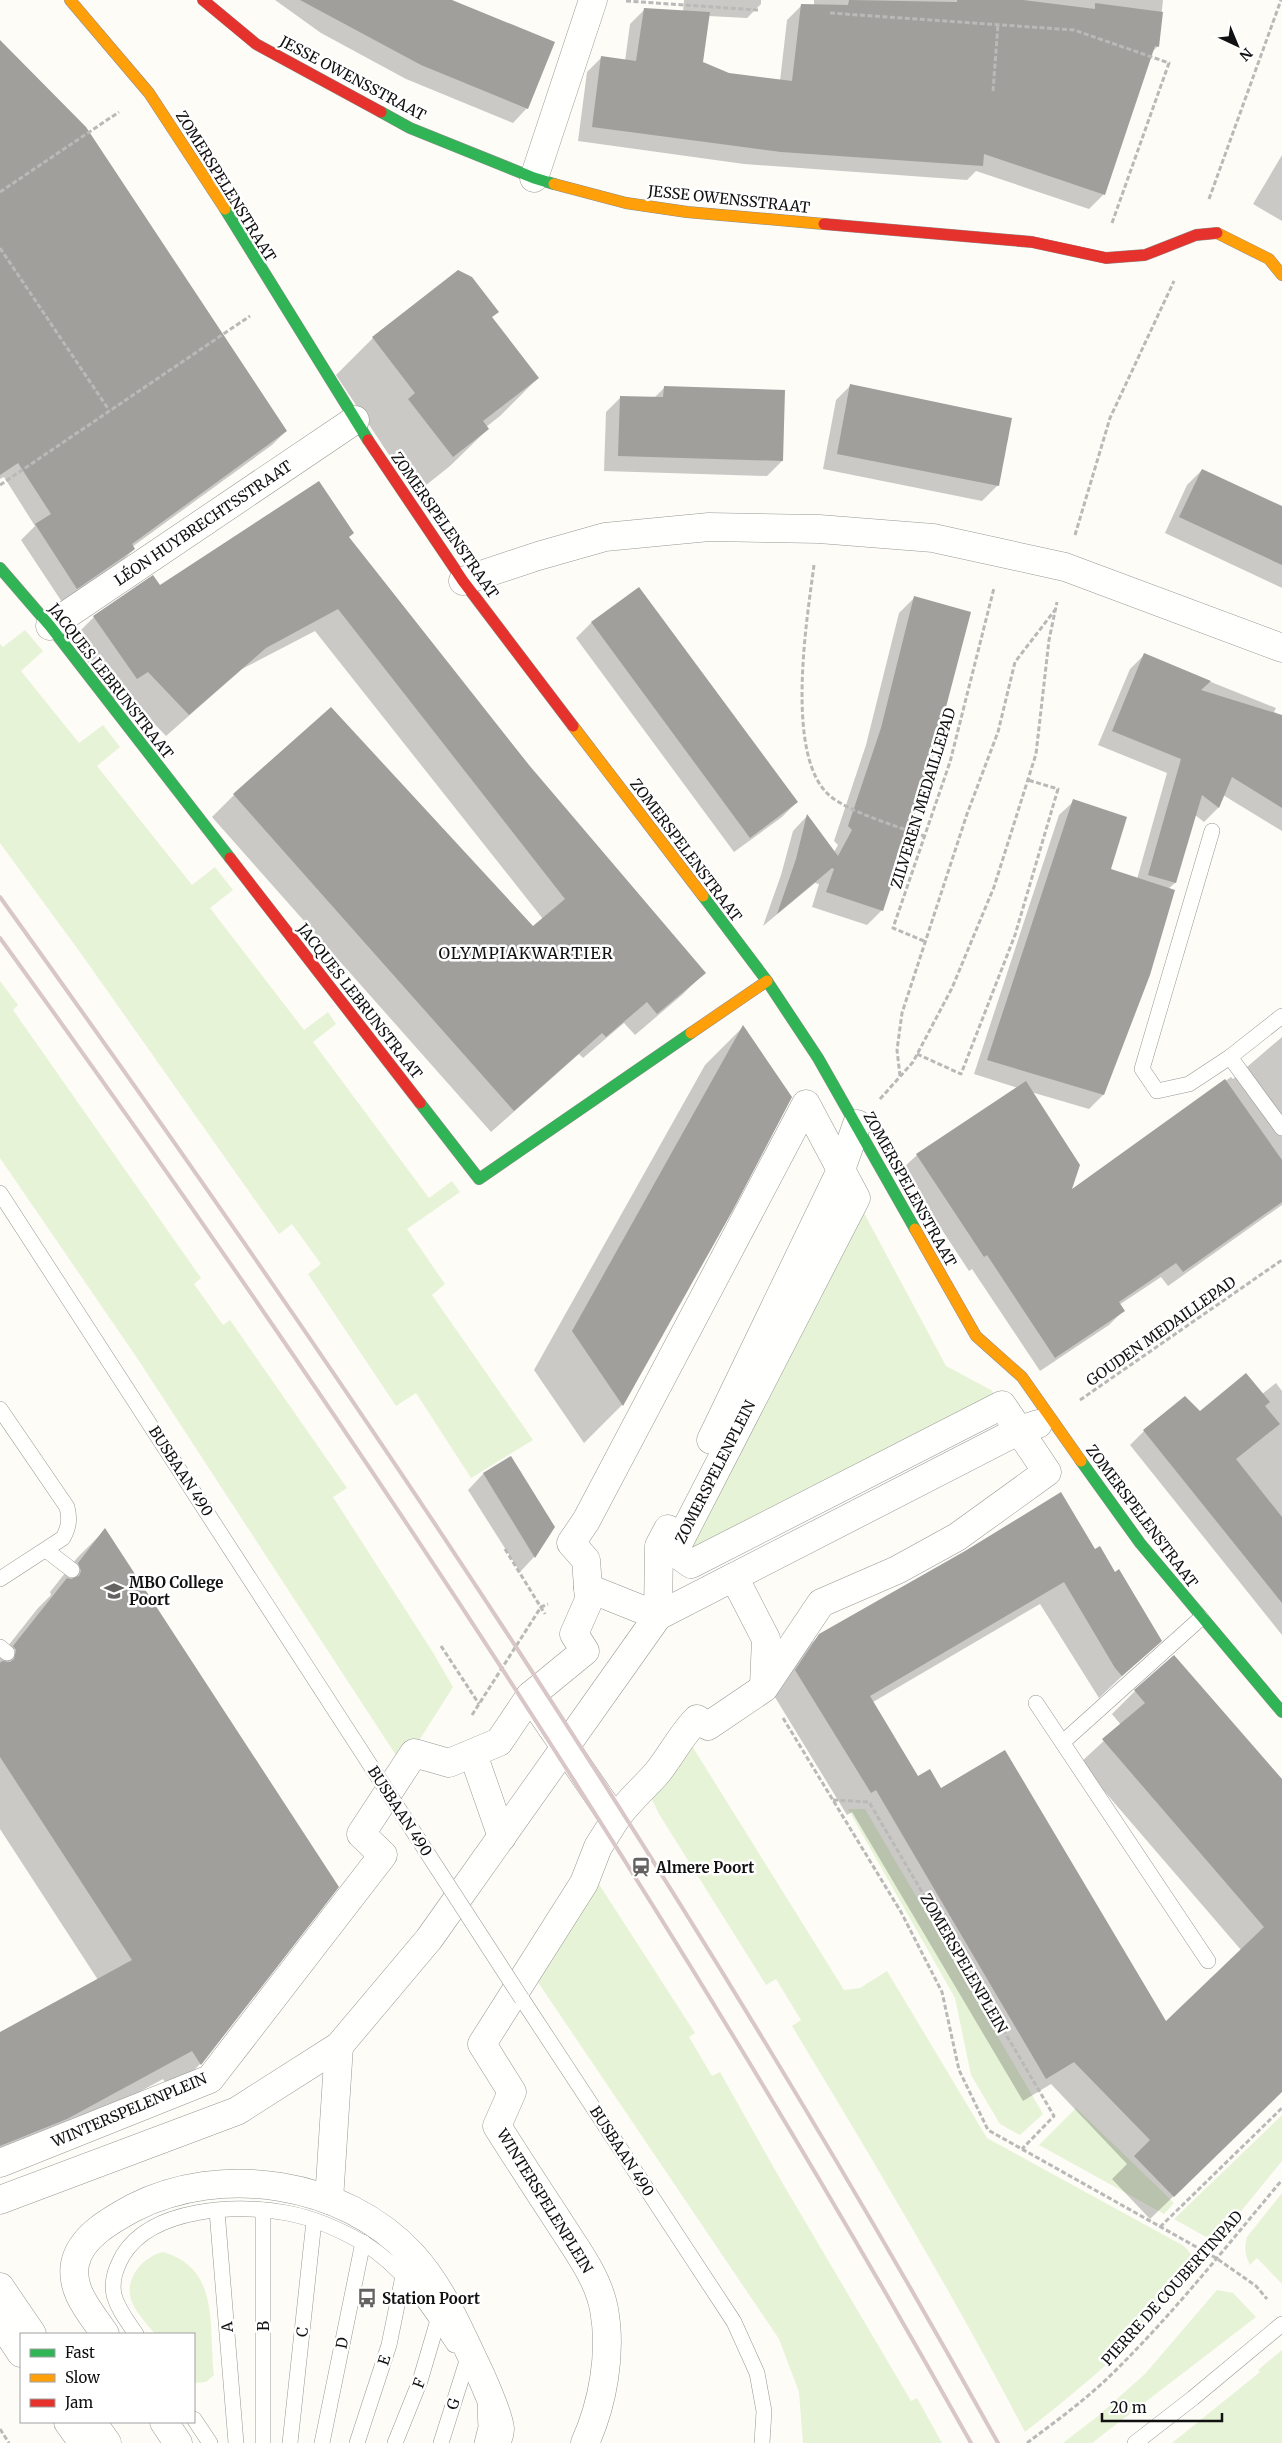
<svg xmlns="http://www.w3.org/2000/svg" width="1282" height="2443" viewBox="0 0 1282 2443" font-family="Merriweather,serif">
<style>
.green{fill:#e7f3d7}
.shadow{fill:#0003}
.building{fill:#a19f9c}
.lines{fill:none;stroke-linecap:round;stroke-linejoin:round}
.lane-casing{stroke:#979795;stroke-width:16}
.street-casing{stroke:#979795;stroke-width:29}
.fast-casing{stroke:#8e8d8b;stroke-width:12}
.slow-casing{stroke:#8e8d8b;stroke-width:12}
.jam-casing{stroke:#8e8d8b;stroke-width:12}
.path{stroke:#b9b9b8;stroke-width:3;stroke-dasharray:5 2.5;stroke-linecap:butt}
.lane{stroke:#fffffe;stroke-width:15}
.street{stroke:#fffffe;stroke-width:28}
.fast{stroke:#30b455;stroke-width:11}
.slow{stroke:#ff9f0a;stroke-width:11}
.jam{stroke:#e5322d;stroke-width:11}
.rail{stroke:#d9c6c7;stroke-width:4}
.lane-bridge-casing{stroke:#979795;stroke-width:16;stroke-linecap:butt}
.lane-bridge{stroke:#fffffe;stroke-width:15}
.labels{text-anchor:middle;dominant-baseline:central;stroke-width:5;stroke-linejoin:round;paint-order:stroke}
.street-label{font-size:15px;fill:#111;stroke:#fff}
.poi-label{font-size:15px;font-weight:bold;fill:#111;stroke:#fff;text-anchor:start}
.neighbourhood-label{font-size:16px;letter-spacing:1px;fill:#111;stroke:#fff}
</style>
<rect width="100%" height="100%" fill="#fdfcf7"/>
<!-- green -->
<g class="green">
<path d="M25,630L43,651L21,671L79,743L103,725L120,747L97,766L192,885L215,867L233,890L210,908L304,1030L328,1012L336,1024L313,1042L429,1198L452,1181L460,1192L407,1229L445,1284L432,1295L533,1440L471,1478L416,1393L396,1406L308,1274L321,1264L292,1224L279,1234L82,955L0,843V644L3,647Z"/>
<path d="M0,981L18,1005L13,1010L201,1278L194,1284L223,1325L230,1320L347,1488L333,1497L432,1651L453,1687L403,1766L137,1358L0,1158Z"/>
<path d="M856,1198L946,1366L991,1390L1002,1405L691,1564L674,1552Z"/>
<path d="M684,1733L844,1990L860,1988L887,1971L987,2138L1184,2246C1189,2251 1193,2256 1193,2263C1192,2274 1181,2283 1175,2292C1132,2346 1080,2389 1025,2432C953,2294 873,2160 792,2026L801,2020L776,1979L766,1985L659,1814L645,1785Z"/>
<path d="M848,1809H865L1043,2114L1020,2135L1000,2124L971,2075L955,1998Z"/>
<path d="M595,1878L695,2033L689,2037L712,2076L720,2072L783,2184L911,2401L917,2398L942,2443H803L799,2392L779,2339L529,1969Z"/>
<path d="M1076,2108L1174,2203L1164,2214L1039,2145Z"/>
<path d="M1282,2115V2161L1224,2232L1206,2237L1174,2219Z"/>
<path d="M1282,2193V2284L1257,2258L1250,2265C1245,2256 1244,2248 1247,2237Z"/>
<path d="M163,2252C221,2269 208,2326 214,2375L206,2382L194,2383V2334H155C148,2325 136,2313 132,2302C123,2280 142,2257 163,2252Z"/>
<path d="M1217,2290L1233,2293L1256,2317L1092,2443H1063L1098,2416L1145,2374Z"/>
<path d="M1282,2350V2443H1172L1260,2372L1258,2370Z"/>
</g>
<!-- shadow -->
<g class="shadow">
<path d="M275,0H449L527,108L513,123L406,79L321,33Z"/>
<path d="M684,0H761V4L747,18L708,16L702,63L728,74L780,81L787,20L802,5H814V0H1163L1158,46L1151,53L1104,194L1089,209L976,171L967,180L744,164L578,141L587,72L602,57L625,61L630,24L645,9L683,12Z"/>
<path d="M0,42L286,431L272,445L132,547L134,549L120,563L62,602L21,540L35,526L4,477L0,479Z"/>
<path d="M1282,155V221L1253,204Z"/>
<path d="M491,318L538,378L500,416L486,427L488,429L450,466L415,494L336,375L373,338Z"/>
<path d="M851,385L998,485L982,501L823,469L836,400Z"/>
<path d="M664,388L782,461L767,476L604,471L606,412L621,397L654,398Z"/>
<path d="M1202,470L1282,507V588L1165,533L1187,485Z"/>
<path d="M348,538L528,766L704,973L682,995L635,1035L624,1023L583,1058L579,1054L491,1132L212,817L234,795L532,928L543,919L315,631L242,669L166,736L125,693L114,700L72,639L94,617L160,587Z"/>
<path d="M639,589L797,802L782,817L734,852L576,638L591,623Z"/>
<path d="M914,598L882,910L867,925L812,907L819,884L815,883L763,926L781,875L793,831L807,816L834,852L838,845L834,841L866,745L899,613Z"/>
<path d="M1144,655L1276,708L1274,712L1282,716V831L1223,795L1218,808L1204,822L1195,815L1175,883L1168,889L1103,1095L1089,1109L1031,1092L1069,1192L1231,1077L1233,1079L1282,1037V1205L1168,1286L1161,1277L1119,1305L1123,1311L1109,1325L1040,1371L972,1269L969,1271L902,1169L917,1155L1018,1088L974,1074L1059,815L1074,801L1109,870L1137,879L1167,773L1098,745L1130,669Z"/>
<path d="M743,1027L732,1209L622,1405L584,1443L534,1370L705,1065Z"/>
<path d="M1276,1383L1282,1391V1635L1130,1445L1144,1431L1262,1394Z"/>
<path d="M511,1458L554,1527L534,1557L520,1572L468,1490L483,1474Z"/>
<path d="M105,1530L337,1887L200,2064L172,2093L163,2079L37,2148L0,2162V2034L98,1980L0,1829V1656L38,1608L51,1595L50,1592L77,1558Z"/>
<path d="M1095,1551L1114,1573L1160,1640L1099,1698L1040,1604L873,1702L917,1778L941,1790L1166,2023L1241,1950L1080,1763L1121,1725L1112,1714L1135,1691L1282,1782V2091L1150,2219L1112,2179L1127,2164L1051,2084L1023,2101L852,1812L847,1815L773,1694L796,1658L820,1635Z"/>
</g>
<!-- building -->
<g class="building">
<path d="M300,0H452L555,42L528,109L421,65Z"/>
<path d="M849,0L957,2V0H1023L1095,9V3L1163,12L1159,47L1155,46L1105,195L984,154L983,166L781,152L592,127L601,56L636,61L644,8L710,12L703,62L729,73L792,81L801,4L848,5Z"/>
<path d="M0,40L86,127L287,431L132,544L135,549L77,589L35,524L51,514L18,463L0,475Z"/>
<path d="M458,270L472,277L499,312L492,317L539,378L483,421L489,429L453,457L408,399L415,393L372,337Z"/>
<path d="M850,384L1012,418L999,486L837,454Z"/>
<path d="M664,386L785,390L783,461L618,456L620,396L663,397Z"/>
<path d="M1202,469L1282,506V565L1179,517Z"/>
<path d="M319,481L354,533L349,537L529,765L706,973L657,1014L647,1002L606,1037L602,1033L514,1111L233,794L331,707L533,926L565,899L338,609L266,648L189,715L148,672L137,679L93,616L153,575L160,585Z"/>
<path d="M639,587L798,802L750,838L591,622Z"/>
<path d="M914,596L971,612L930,768L883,911L826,892L834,869L832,868L777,914L796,859L807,814L838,856L852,830L848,826L881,728Z"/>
<path d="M1144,653L1211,681L1201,690L1282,715V808L1232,777L1219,808L1202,795L1176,883L1148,875L1181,759L1112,731Z"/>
<path d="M1073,799L1127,817L1111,869L1175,890L1150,975L1104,1095L987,1060Z"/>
<path d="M743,1025L792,1097L733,1210L623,1406L572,1331Z"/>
<path d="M1225,1079L1282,1160V1202L1183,1272L1176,1263L1119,1302L1125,1311L1055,1358L987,1255L984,1257L916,1154L1026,1081L1080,1165L1072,1189Z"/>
<path d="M1246,1373L1270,1402L1265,1406L1280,1424L1236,1459L1282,1517V1603L1143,1430L1185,1396L1200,1411Z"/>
<path d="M511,1456L555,1527L535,1558L483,1473Z"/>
<path d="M1061,1492L1095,1549L1100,1546L1115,1572L1119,1569L1162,1641L1122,1676L1115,1668L1064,1582L870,1696L918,1776L930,1769L941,1788L1005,1750L1166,2021L1264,1927L1102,1739L1145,1703L1134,1690L1174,1655L1282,1779V2092L1174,2197L1134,2156L1150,2140L1074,2062L1046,2079L876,1790L871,1793L795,1670L819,1634L965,1551Z"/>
<path d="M105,1528L339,1887L201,2065L192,2051L67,2119L0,2146V2032L132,1960L0,1757V1663L2,1661L10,1662L14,1659L16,1650L13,1646L67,1578L71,1579L79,1576L81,1571L78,1563Z"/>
</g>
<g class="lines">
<defs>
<g id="lane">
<path d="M1212,831L1142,1069L1157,1091L1189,1084L1230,1057L1282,1128"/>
<path d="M1230,1057L1282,1016"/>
<path d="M0,1193L378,1777"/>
<path d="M0,1409L67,1507C70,1519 69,1527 63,1538L0,1579"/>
<path d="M46,1550L72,1570"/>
<path d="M0,1647L7,1653"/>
<path d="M1036,1703L1208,1961"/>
<path d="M1063,1742L1201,1618"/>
<path d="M522,1999L734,2322L757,2373L764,2411L762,2443"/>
<path d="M217,2211L236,2443"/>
<path d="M136,2334C128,2322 118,2310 114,2295C111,2280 116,2268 123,2255C153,2207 237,2204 287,2213C314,2218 341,2230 365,2244C404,2268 429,2307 454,2345"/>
<path d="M194,2419L210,2443"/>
<path d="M263,2443V2210"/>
<path d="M290,2443L314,2221"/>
<path d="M322,2443L363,2242"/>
<path d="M357,2443L389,2345L403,2276"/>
<path d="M395,2443L420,2381L438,2320"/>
<path d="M441,2443L466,2364"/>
<path d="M482,2443L486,2427L485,2408"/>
<path d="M1135,2443L1193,2398L1282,2324"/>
</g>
<g id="street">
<path d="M534,178L593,0"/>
<path d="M463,581L538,556L605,537L709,527L819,529L933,538L1065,567L1282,648"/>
<path d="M50,626L355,420"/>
<path d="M806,1104L856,1198L674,1552L691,1564L1002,1405L1047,1472L957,1537L897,1570L821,1603L764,1688L708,1726L697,1719C681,1735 671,1756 657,1773C643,1789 627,1802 615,1820L530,1696L585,1651L574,1634L589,1600L586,1560L571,1543L586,1521Z"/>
<path d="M711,1440L841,1170L857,1124"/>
<path d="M734,1577L766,1639L764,1685"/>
<path d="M588,1588L658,1616L659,1546L668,1529"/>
<path d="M473,1754L502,1837"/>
<path d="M0,2163L210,2079L383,1855L361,1834L414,1753L449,1763L499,1742L530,1696L540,1710"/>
<path d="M0,2200L237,2111L339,2046L429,1939L658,1616L1020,1430L1038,1424"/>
<path d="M329,2200L339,2046"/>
<path d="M0,2287L32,2334"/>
<path d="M0,2321L21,2353"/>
<path d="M105,2334C91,2313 70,2291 75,2264C80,2237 111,2220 133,2208C221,2163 344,2181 412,2255C439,2284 456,2323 473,2359C480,2373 499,2415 500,2429C500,2435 498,2438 496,2443"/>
<path d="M68,2422L83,2443"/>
<path d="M92,2422L107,2443"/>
<path d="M164,2422L178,2443"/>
<path d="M585,2443C603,2403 612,2353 604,2309C598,2277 576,2249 559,2222C538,2190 517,2158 497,2126L512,2092L482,2044L584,1883L598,1847L615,1820L605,1805"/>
</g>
<g id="fast">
<path d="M381,112L410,128L534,178L554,184"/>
<path d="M225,209L368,440"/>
<path d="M0,568L50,626L230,858"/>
<path d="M703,896L767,981L818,1058L915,1229"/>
<path d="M420,1103L479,1179L691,1033"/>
<path d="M1081,1461L1140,1543L1282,1712"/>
</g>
<g id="slow">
<path d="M70,0L149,93L225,209"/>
<path d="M554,184L626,203L687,212L824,224"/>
<path d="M1217,233L1269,259L1282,275"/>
<path d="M573,726L703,896"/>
<path d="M691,1033L767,981"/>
<path d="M915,1229L976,1336L1022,1377L1081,1461"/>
</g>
<g id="jam">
<path d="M203,0L256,44L381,112"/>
<path d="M824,224L1032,242L1106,258L1145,255L1196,235L1217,233"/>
<path d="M368,440L463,581L573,726"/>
<path d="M230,858L420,1103"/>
</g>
</defs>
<!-- lane casing -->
<use href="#lane" class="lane-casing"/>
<!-- street casing -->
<use href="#street" class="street-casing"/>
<!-- fast casing -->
<use href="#fast" class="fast-casing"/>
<!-- slow casing -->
<use href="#slow" class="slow-casing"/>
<!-- jam casing -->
<use href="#jam" class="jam-casing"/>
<!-- path -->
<g class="path">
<path d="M626,1L758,10"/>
<path d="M830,13L1074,30L1169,63L1112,223"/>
<path d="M993,91L998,24"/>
<path d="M0,192L119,112"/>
<path d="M1209,199L1281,0"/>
<path d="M0,248L109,410"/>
<path d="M0,485L250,316"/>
<path d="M1075,535L1110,418L1174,281"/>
<path d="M814,565C807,619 784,757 830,796C849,812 899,827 924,836"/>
<path d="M924,941L893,928L950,762L994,588"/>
<path d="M917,1054L961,1074L1015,935L1058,789L1028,780"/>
<path d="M900,1076L897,1050L902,1013L967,814L998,732L1015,662L1055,610"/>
<path d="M880,1099L913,1062L952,988L994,887L1036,754L1049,640L1057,602"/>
<path d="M1080,1400L1282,1260"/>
<path d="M505,1549L545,1614"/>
<path d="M441,1646L479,1704"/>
<path d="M472,1715L541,1607L548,1604"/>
<path d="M783,1718L901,1912L942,1992L959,2070L988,2130L1216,2258L1256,2286L1267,2299"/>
<path d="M833,1800L869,1802L1054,2116L1022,2149"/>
<path d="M1160,2227L1282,2108"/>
<path d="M0,2429L9,2443"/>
<path d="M1027,2443C1059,2419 1092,2395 1120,2366C1178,2308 1229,2243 1282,2180"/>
</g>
<!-- lane -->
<use href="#lane" class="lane"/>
<!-- street -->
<use href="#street" class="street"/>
<!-- fast -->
<use href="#fast" class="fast"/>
<!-- slow -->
<use href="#slow" class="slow"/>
<!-- jam -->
<use href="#jam" class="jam"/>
<!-- rail -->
<g class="rail">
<path d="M0,897C358,1395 700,1906 998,2443"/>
<path d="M0,938C350,1422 679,1921 971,2443"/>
</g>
<defs>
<path id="lane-bridge" d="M378,1777L522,1999"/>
</defs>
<!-- lane-bridge casing -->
<use href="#lane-bridge" class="lane-bridge-casing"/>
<!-- lane-bridge -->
<use href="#lane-bridge" class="lane-bridge"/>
</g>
<!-- icons -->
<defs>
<symbol id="university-bare" viewBox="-9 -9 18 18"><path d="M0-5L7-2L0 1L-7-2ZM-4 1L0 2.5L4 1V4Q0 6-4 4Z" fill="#646362" stroke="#fff" stroke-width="2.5" paint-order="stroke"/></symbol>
<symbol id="station-bare" viewBox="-9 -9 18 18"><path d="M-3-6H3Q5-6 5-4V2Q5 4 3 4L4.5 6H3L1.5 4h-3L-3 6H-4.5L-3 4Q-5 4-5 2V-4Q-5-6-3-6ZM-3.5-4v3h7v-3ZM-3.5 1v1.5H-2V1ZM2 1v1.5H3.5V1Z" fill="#646362" stroke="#fff" stroke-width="2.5" paint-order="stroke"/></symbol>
<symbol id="bus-bare" viewBox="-9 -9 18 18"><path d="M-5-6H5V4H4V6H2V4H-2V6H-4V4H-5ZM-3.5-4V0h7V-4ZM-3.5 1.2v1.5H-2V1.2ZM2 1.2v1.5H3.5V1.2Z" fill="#646362" stroke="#fff" stroke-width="2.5" paint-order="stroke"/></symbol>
</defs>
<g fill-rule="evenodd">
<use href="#university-bare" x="100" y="1577" width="28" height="28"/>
<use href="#station-bare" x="627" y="1853" width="28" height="28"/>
<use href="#bus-bare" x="353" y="2284" width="28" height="28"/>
</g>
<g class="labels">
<!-- street labels -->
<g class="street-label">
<text transform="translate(353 78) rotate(28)">JESSE OWENSSTRAAT</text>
<text transform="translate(226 186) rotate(58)">ZOMERSPELENSTRAAT</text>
<text transform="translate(729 199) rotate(6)">JESSE OWENSSTRAAT</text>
<text transform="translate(203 523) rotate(-34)">LÉON HUYBRECHTSSTRAAT</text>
<text transform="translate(445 525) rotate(55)">ZOMERSPELENSTRAAT</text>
<text transform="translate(111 681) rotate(52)">JACQUES LEBRUNSTRAAT</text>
<text transform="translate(923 798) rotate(-73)">ZILVEREN MEDAILLEPAD</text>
<text transform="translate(686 850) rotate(53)">ZOMERSPELENSTRAAT</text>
<text transform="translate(360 1001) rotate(52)">JACQUES LEBRUNSTRAAT</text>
<text transform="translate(910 1189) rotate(61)">ZOMERSPELENSTRAAT</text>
<text transform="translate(1161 1331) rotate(-35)">GOUDEN MEDAILLEPAD</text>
<text transform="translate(181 1471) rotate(57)">BUSBAAN 490</text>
<text transform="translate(715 1472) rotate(-63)">ZOMERSPELENPLEIN</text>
<text transform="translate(1142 1516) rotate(53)">ZOMERSPELENSTRAAT</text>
<text transform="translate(400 1811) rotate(57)">BUSBAAN 490</text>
<text transform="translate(964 1963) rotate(60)">ZOMERSPELENPLEIN</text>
<text transform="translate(129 2110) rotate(-23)">WINTERSPELENPLEIN</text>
<text transform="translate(622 2151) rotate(57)">BUSBAAN 490</text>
<text transform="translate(545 2201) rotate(58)">WINTERSPELENPLEIN</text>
<text transform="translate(1172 2288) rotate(-48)">PIERRE DE COUBERTINPAD</text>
<text transform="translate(263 2326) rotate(-90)">B</text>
<text transform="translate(227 2327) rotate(-95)">A</text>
<text transform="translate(302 2332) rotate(-84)">C</text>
<text transform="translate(342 2343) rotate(-79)">D</text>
<text transform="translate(384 2360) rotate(-72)">E</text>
<text transform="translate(419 2383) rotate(-70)">F</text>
<text transform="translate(453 2404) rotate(-72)">G</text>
</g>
<!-- poi labels -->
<g class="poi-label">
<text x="129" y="1582">MBO College<tspan x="129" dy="17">Poort</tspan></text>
<text x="656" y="1867">Almere Poort</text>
<text x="382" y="2298">Station Poort</text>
</g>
<!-- neighbourhood labels -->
<g class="neighbourhood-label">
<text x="526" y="953">OLYMPIAKWARTIER</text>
</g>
</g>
<!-- legend -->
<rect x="20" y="2333" width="175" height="90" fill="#ffffff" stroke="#a0a0a0"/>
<rect x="30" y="2349" width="25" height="8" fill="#30b455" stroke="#a0a0a0"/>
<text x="65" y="2358" font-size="15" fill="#111111">Fast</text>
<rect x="30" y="2374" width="25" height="8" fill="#ff9f0a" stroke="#a0a0a0"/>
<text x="65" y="2383" font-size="15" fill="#111111">Slow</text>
<rect x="30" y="2399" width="25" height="8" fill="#e5322d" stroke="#a0a0a0"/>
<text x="65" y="2408" font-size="15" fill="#111111">Jam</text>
<!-- north arrow -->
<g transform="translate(1237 45) rotate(136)" stroke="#ffffff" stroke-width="4" paint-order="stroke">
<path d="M0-4L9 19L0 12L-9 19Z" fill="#111111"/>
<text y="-8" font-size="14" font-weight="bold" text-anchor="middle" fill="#111111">N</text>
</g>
<!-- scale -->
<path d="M1102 2413v8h120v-8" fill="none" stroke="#111111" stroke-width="2.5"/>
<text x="1110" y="2413" font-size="15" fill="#111111" stroke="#ffffff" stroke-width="4" paint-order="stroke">20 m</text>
</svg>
